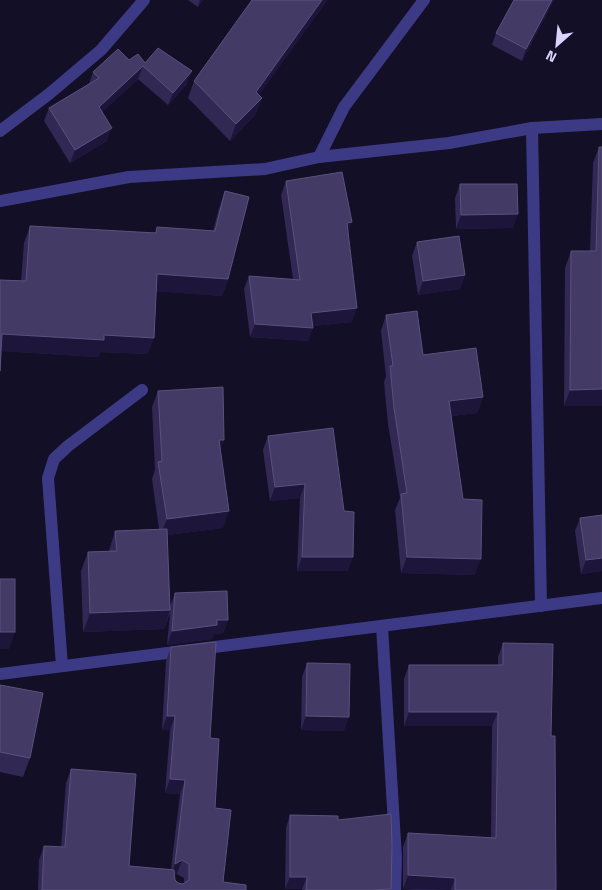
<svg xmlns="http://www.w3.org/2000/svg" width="602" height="890" viewBox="0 0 602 890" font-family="'Titillium Web',sans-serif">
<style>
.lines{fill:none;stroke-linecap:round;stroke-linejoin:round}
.minor{stroke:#3d3a85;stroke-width:12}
.wall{fill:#312854;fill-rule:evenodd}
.shaded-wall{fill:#1d163a}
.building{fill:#433a66;stroke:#5a527e}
</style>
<rect width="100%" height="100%" fill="#130f26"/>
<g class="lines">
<!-- minor -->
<g class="minor">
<path d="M532,128L541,606"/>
<path d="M0,131L49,94L101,50L144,0"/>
<path d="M319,157L344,107L424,0"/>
<path d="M0,201L129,177L265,169L319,157L449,143L532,128L602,124"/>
<path d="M382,626L396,858L395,890"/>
<path d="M62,666L48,478L54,459L68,446L142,390"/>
<path d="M0,674L602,598"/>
</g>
</g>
<!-- wall -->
<g class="wall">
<path d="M188,0H203L198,7Z"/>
<path d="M514,0H554L522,61L492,45L496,33Z"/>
<path d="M129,60L145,63L187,84L168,105L138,79L102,112L107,141L70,163L44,121L49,108L89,84L93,72Z"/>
<path d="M194,81L259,96L262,98L255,115L230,141L188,98Z"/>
<path d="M599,147L602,406H564L565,268L571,251H590L593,163Z"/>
<path d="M286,181L348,232L352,322L313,326L308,341L250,337L244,289L249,276L293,279L281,195Z"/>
<path d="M460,184L513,228L456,229L455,198Z"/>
<path d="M225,191L228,279L222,296L156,291L148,354L100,352L98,357L1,351L0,280L21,281L24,243L30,226L155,233L157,227L213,231L219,208Z"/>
<path d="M417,242L465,275L460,289L418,295L412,256Z"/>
<path d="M386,315L423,355L483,397L477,413L451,416L463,499L475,575L401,573L395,510L400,498L388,424L384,382L386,376L381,331Z"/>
<path d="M158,391L221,450L223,528L167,535L170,606L175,593L228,620L223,633L214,634L212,639L167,645L170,613L164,629L83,632L81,571L88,552L109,551L115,531L159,529L152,479L155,470L152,407Z"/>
<path d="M333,428L348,571H297L300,498L270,501L263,450L268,436Z"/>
<path d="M602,515V571L581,574L575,531L580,518Z"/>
<path d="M503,643L551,736L556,890H417L403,889V847L408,833L491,838L492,726H404V679L409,665H498V657Z"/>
<path d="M171,647L210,738L215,808L223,882L246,890H38L39,860L44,846L61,847L66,783L71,769L129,866L171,869L180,794L165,793L170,730H162L166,661ZM177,874L184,878V883L183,884L178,883L175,880L174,875Z"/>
<path d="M307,663L344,731L301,730L302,677Z"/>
<path d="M0,685L30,758L23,777L0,772Z"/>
<path d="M290,815L338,820L391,890H302V889H285L286,828Z"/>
</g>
<!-- shaded-wall -->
<g class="shaded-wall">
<path d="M200,0H203L198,7Z"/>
<path d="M322,0H328L249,109L256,92Z"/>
<path d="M552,0H554L522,61L526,49Z"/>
<path d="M143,66L138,79L94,120L99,107Z"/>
<path d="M192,71L187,84L168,105L173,93Z"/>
<path d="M262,98L255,115L230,141L236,124Z"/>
<path d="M112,128L107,141L70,163L75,150Z"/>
<path d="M518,214L513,228L456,229L461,215Z"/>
<path d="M352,222L347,235V223Z"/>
<path d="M157,274L228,279L222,296L151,291Z"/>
<path d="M465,275L460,289L418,295L423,281Z"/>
<path d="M357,308L352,322L306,327L311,313Z"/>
<path d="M255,324L313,328L308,341L250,337Z"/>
<path d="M2,334L104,335L154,338L148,354L100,352L98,357L0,351Z"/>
<path d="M602,389V406H564L570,390Z"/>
<path d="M483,397L477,413L443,417L449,401Z"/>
<path d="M219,440H224L218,457Z"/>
<path d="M305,484L300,498L270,501L275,487Z"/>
<path d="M229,511L223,528L160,536L167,519Z"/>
<path d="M302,557H353L348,571H297Z"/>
<path d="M407,557L481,559L475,575L401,573Z"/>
<path d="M602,558V571L581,574L586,560Z"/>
<path d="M170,610L164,629L83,632L90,613Z"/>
<path d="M217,620H228L223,633L214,634L212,639L167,645L172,631Z"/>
<path d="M0,632H15L9,649H0Z"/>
<path d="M409,712H498L492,726H404Z"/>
<path d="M167,716H175L170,730H162Z"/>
<path d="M306,716L349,717L344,731L301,730Z"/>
<path d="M170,779L185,780L180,794L165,793Z"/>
<path d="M182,860L177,874L170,878L175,864Z"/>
<path d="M408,875L455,878L451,890L403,889Z"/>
<path d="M290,877H307L302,889H285Z"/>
</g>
<!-- building -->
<g class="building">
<path d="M252,0H322L256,92L262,98L236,124L194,81Z"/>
<path d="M514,0H552L526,49L496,33Z"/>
<path d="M158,48L192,71L173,93L143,66L99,107L112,128L75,150L49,108L99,78L93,72L118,49L129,60L138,54L145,63Z"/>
<path d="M599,147H602V389L570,390L571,251H596Z"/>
<path d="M342,172L352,222L347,223L357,308L311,313L313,328L255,324L249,276L300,280L286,181Z"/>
<path d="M460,184H517L518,214L461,215Z"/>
<path d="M225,191L249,197L228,279L157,274L154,338L104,335V340L2,334L0,371V280L26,281L30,226L156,233L157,227L215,231Z"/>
<path d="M459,236L465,275L423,281L417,242Z"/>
<path d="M417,311L423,355L476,348L483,397L449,401L463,499L482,500L481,559L407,557L401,494L407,493L394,408L390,366H393L386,315Z"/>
<path d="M223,387L224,440H219L229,511L167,519L158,462L162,461L158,391Z"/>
<path d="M333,428L344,511L354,512L353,557H302L305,484L275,487L268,436Z"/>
<path d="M602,515V558L586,560L580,518Z"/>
<path d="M167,529L170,610L90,613L88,552L117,551L115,531Z"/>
<rect x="0" y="579" width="15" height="53"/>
<path d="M227,591L228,620H217V625L172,631L175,593Z"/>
<path d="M216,642L210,738L219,739L215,808L231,810L223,882L246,885V890H42L44,846L65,847L71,769L136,774L129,866L174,870L175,880L178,883L183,884L189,880V864L182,860L175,864L185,780L170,779L175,716H167L171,647Z"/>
<path d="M503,643L553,644L551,736H555L556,890H455V878L408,875V833L496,838L498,712H409V665H503Z"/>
<path d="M307,663L350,664L349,717L306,716Z"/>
<path d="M0,685L43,693L30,758L0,752Z"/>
<path d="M391,814L392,846L391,889L373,890H306L307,877H290V815L338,816V820Z"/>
</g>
<!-- north arrow -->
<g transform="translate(557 45) rotate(207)" stroke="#130f26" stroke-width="4" paint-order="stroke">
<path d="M0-4L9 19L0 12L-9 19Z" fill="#d9d4ff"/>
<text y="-8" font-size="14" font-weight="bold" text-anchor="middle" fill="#d9d4ff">N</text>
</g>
</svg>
